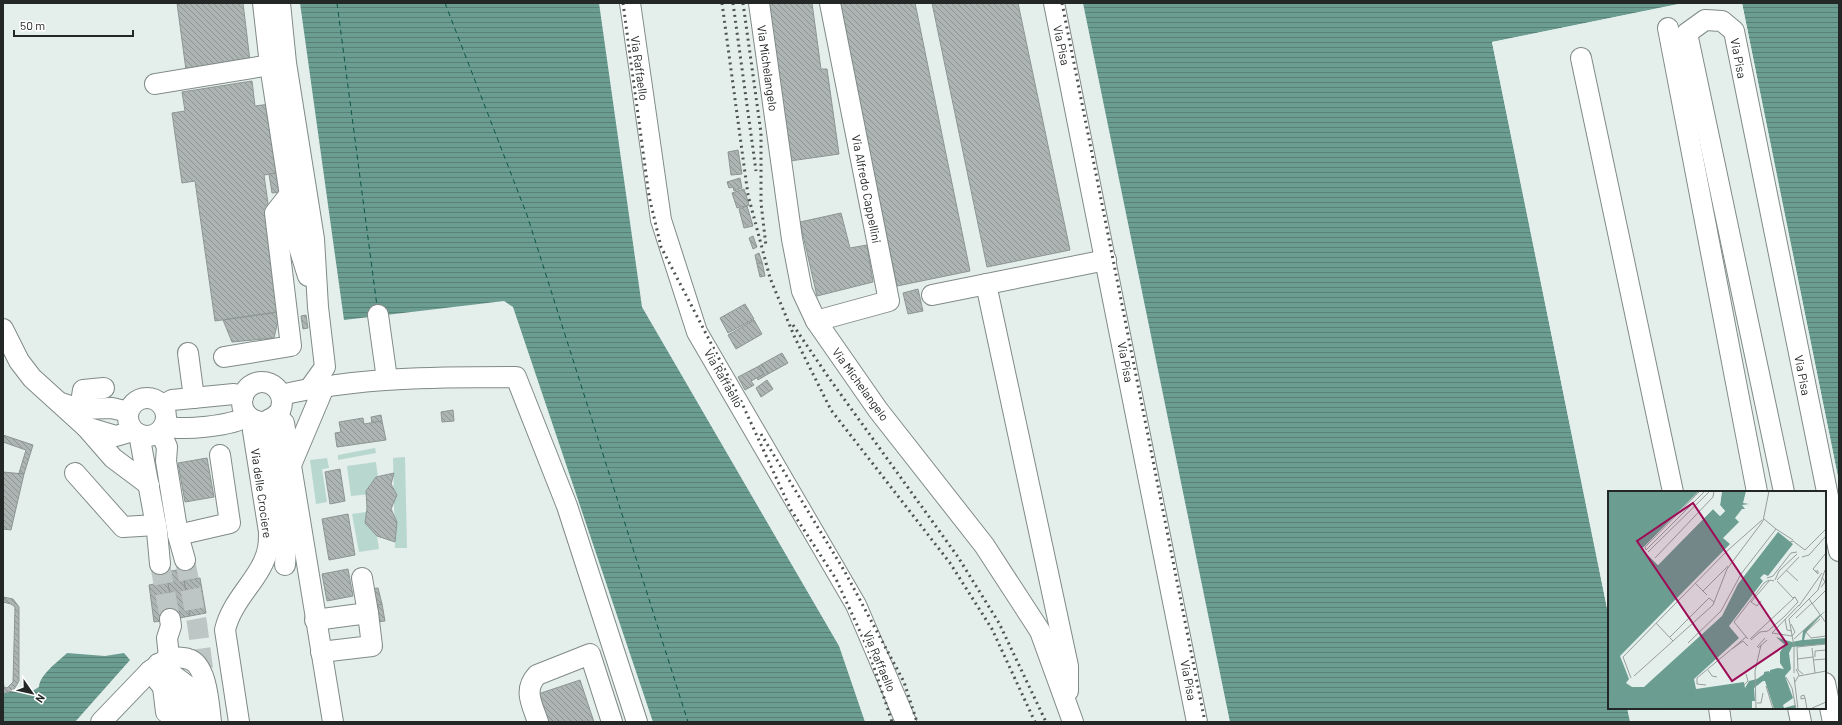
<svg xmlns="http://www.w3.org/2000/svg" width="1842" height="725" viewBox="0 0 1842 725" font-family="Barlow,sans-serif">
<style>
.green{fill:#b8d7cf}
.water{fill:url(#water-rules)}
.pier{fill:#e4eeeb}
.lines{fill:none;stroke-linecap:round;stroke-linejoin:round}
.ferry{stroke:#0f564a;stroke-width:1;stroke-dasharray:5 4;stroke-linecap:butt}
.building{fill:url(#building-back-hatch);stroke:#8d9693}
.minor-tunnel{stroke:#bdc6c4;stroke-width:20;stroke-dasharray:20 10;stroke-linecap:butt}
.minor-casing{stroke:#808a87;stroke-width:22}
.minor{stroke:#fff;stroke-width:20}
.rail{stroke:#4e5452;stroke-width:3;stroke-dasharray:2 4;stroke-linecap:butt}
.labels{text-anchor:middle;dominant-baseline:central;stroke-width:3.5;stroke-linejoin:round;paint-order:stroke}
.street-label{font-size:12px;fill:#232726;stroke:#fff}
.inset-river{fill:none;stroke:#6b9d91;stroke-width:2}
.inset-road{fill:none;stroke:#979e9c;stroke-width:1}
.view{fill:#9e0b56;fill-opacity:0.15;stroke:#9e0b56;stroke-width:2}
.inset-edge{fill:none;stroke:#232726;stroke-width:2}
</style>
<defs>
<pattern id="water-rules" width="6" height="5" patternUnits="userSpaceOnUse"><rect width="6" height="5" fill="#6b9d91"/><path d="M0 2.5h6" fill="none" stroke="#588076"/></pattern>
<pattern id="building-back-hatch" width="6" height="6" patternUnits="userSpaceOnUse"><rect width="6" height="6" fill="#acb5b3"/><path d="M-1 5l2 2M0 0l6 6M5-1l2 2" fill="none" stroke="#8c9391"/></pattern>
</defs>
<rect width="100%" height="100%" fill="#e4eeeb"/>
<!-- green -->
<g class="green">
<path d="M375,448L376,453L338,460V455Z"/>
<path d="M405,457L407,548H395L393,458Z"/>
<path d="M327,458L329,468L322,469L327,502L316,504L310,460Z"/>
<path d="M376,462L380,493L351,496L347,466Z"/>
<path d="M373,511L379,549L359,552L352,514Z"/>
</g>
<!-- water -->
<g class="water">
<path d="M300,3H599L642,307L839,646L865,722H653L513,307L504,301L344,320Z"/>
<path d="M1083,3H1683L1492,42L1609,618V708H1627L1630,722H1230Z"/>
<path d="M1742,3H1839V481Z"/>
<path d="M67,653L105,656L124,653L130,660L75,722H3V693L13,691L29,693L39,687C40,674 58,662 67,653Z"/>
</g>
<!-- pier -->
<g class="pier">
<path d="M1685,3L1684,5L1495,43L1609,608V618L1492,42Z"/>
<path d="M1740,3H1742L1839,483L1837,481Z"/>
</g>
<g class="lines">
<!-- ferry -->
<g class="ferry">
<path d="M337,3L377,306"/>
<path d="M445,3L527,215L688,722"/>
</g>
</g>
<!-- building -->
<g class="building">
<path d="M177,3H243L250,61L186,70Z"/>
<path d="M769,3H812L821,69H827L839,154L790,161Z"/>
<path d="M839,3H915L970,271L897,286Z"/>
<path d="M932,3H1018L1070,250L987,267Z"/>
<path d="M252,81L255,106L270,104L280,173L264,175L283,311L215,321L195,181L182,183L172,113L185,111L182,92Z"/>
<path d="M738,150L742,174L731,175L728,152Z"/>
<path d="M280,173L282,192L272,193L269,174Z"/>
<path d="M740,178L742,188L734,191L733,187L729,188L727,182Z"/>
<path d="M744,189L749,205L737,208L732,193Z"/>
<path d="M747,206L753,226L744,228L739,209Z"/>
<path d="M841,213L850,248L867,245L873,282L817,296L800,222Z"/>
<path d="M753,236L757,247L753,249L749,238Z"/>
<path d="M759,253L762,262L757,264L755,255Z"/>
<path d="M762,262L765,276L760,277L757,264Z"/>
<path d="M918,289L923,311L908,314L903,293Z"/>
<path d="M745,304L754,319L728,333L720,318Z"/>
<path d="M280,312L274,338L232,342L223,320Z"/>
<path d="M306,315L308,328L303,329L301,316Z"/>
<path d="M754,320L762,334L736,349L728,335Z"/>
<path d="M782,353L788,363L768,374L762,364Z"/>
<path d="M762,364L768,374L758,380L757,378L764,374L759,366Z"/>
<path d="M759,366L764,374L751,381L754,385L745,390L738,377Z"/>
<path d="M767,380L773,389L761,397L756,388Z"/>
<path d="M453,410L454,421L442,422L441,412Z"/>
<path d="M381,415L382,421L372,423L371,417Z"/>
<path d="M363,418L364,424L382,421L386,440L337,447L335,433L341,432L339,422Z"/>
<path d="M3,435L33,445L24,474L19,473L26,450L3,442Z"/>
<path d="M207,458L214,497L185,502L178,463Z"/>
<path d="M340,469L345,501L330,504L325,472Z"/>
<path d="M3,472L24,474L11,530L3,529Z"/>
<path d="M394,473L391,484L397,495L391,509L397,522L395,542L377,536L365,523L367,508L366,491L376,477Z"/>
<path d="M348,514L355,555L329,560L322,519Z"/>
<path d="M182,569L190,616L174,619L166,572Z"/>
<path d="M348,569L353,596L327,601L322,574Z"/>
<path d="M166,572L174,619L154,622L149,585L159,583L157,574Z"/>
<path d="M200,578L206,613L190,616L184,580Z"/>
<path d="M378,588L382,604L373,606L370,589Z"/>
<path d="M3,597L13,599L19,607V681L13,691L5,693H3V679L4,687L7,688L13,682L15,607L11,604L3,602Z"/>
<path d="M382,604L385,621L377,622L373,606Z"/>
<path d="M580,680L594,722H547L538,694Z"/>
</g>
<g class="lines">
<!-- minor-tunnel -->
<g class="minor-tunnel">
<path d="M185,560L197,623L205,683"/>
<path d="M160,564L170,619"/>
</g>
<defs>
<g id="minor">
<path d="M263,3L270,65L297,241L308,276"/>
<path d="M280,3L286,63L314,239L318,307L325,367L310,388"/>
<path d="M630,3L661,220L697,332L856,605L906,722"/>
<path d="M759,3L792,239L802,291L816,321L878,410L984,545L1040,631L1073,722"/>
<path d="M1054,3L1197,722"/>
<path d="M1668,28L1757,492"/>
<path d="M1581,58L1673,492"/>
<path d="M155,84L270,65"/>
<path d="M986,284L1068,666V691"/>
<path d="M932,295L1106,260"/>
<path d="M378,315L387,379"/>
<path d="M816,321L889,301L830,3"/>
<path d="M3,329L19,361L32,378L86,427L113,458L149,485"/>
<path d="M188,353L194,398"/>
<path d="M224,357L291,346L275,213L290,194"/>
<circle cx="262" cy="402" r="20"/>
<path d="M281,395C357,377 438,377 516,377L567,506L637,722"/>
<circle cx="147" cy="417" r="19"/>
<path d="M61,403L80,409L112,408L128,412"/>
<path d="M163,405L172,400L234,394L243,397"/>
<path d="M80,409L83,390L104,388"/>
<path d="M275,416L284,423L333,722"/>
<path d="M270,419L286,547L285,565"/>
<path d="M164,426C183,431 232,426 248,416"/>
<path d="M86,427L116,436L133,431"/>
<path d="M160,431L167,447L166,461L178,535L185,560"/>
<path d="M139,434L157,531L160,564"/>
<path d="M291,465L324,387"/>
<path d="M75,473L123,527L156,525"/>
<path d="M1784,492L1687,33L1705,20L1722,21L1734,31L1839,551"/>
<path d="M178,535L230,523L220,455"/>
<path d="M362,578L368,613"/>
<path d="M315,620L368,613L372,646L321,652"/>
<path d="M169,657L167,638L171,626L170,619"/>
<path d="M158,664L208,701"/>
<path d="M150,671L163,687L210,722"/>
<path d="M1825,683L1833,722"/>
<path d="M163,687L166,712L172,713L184,722"/>
<path d="M1719,708L1721,722"/>
<path d="M1798,708L1801,722"/>
<path d="M101,722L150,671L169,657C175,658 183,657 188,659C207,663 209,706 211,722"/>
<path d="M239,722L225,630C232,598 263,577 268,548C269,543 269,537 269,532L253,431L254,420"/>
<path d="M538,722C532,704 523,690 537,675L590,654L612,722"/>
</g>
</defs>
<!-- minor casing -->
<use href="#minor" class="minor-casing"/>
<!-- minor -->
<use href="#minor" class="minor"/>
<!-- rail -->
<g class="rail">
<path d="M623,3L649,196L661,247L740,399L791,510L836,579L868,649L892,722"/>
<path d="M722,3L748,195L770,278L795,338L831,410L950,563L992,629L1035,722"/>
<path d="M733,3L756,171"/>
<path d="M743,3L761,133V203L766,246"/>
<path d="M1062,3L1205,722"/>
<path d="M793,325L829,378L958,557L999,623L1046,722"/>
<path d="M761,434L845,572L904,682L917,722"/>
</g>
</g>
<g class="labels">
<!-- street labels -->
<g class="street-label">
<text transform="translate(1062 45) rotate(78)">Via Pisa</text>
<text transform="translate(1739 58) rotate(79)">Via Pisa</text>
<text transform="translate(640 68) rotate(82)">Via Raffaello</text>
<text transform="translate(768 68) rotate(82)">Via Michelangelo</text>
<text transform="translate(867 189) rotate(79)">Via Alfredo Cappellini</text>
<text transform="translate(1126 362) rotate(79)">Via Pisa</text>
<text transform="translate(1803 375) rotate(79)">Via Pisa</text>
<text transform="translate(724 378) rotate(60)">Via Raffaello</text>
<text transform="translate(861 384) rotate(54)">Via Michelangelo</text>
<text transform="translate(262 493) rotate(82)">Via delle Crociere</text>
<text transform="translate(880 661) rotate(67)">Via Raffaello</text>
<text transform="translate(1189 680) rotate(79)">Via Pisa</text>
</g>
</g>
<!-- overview -->
<g transform="translate(1608 491)">
<rect width="218" height="218" fill="#e4eeeb"/>
<path d="M0,0H91L34,58L50,74L105,18L112,25L117,20L112,14L114,0H138L135,12L141,13L134,14L137,18H134L127,27L131,31L115,47L122,53L12,165L21,188L18,192L24,196H36L114,125L130,93L170,41L185,53L160,85L156,83L152,87L155,90L121,135L131,147L86,188L88,198L136,191L137,197L141,190L149,188L156,183V181L161,180L162,182V179L170,177L176,178L172,172V161L177,154L168,146L184,151L194,149L195,140L218,119L198,141L196,149L218,147V153L184,156L181,162L183,178L177,185L185,207L175,214L176,217L187,214L188,218H166L157,190H155L146,197L147,210H144V217L0,218Z" fill="#6b9d91"/>
<path d="M91,0L37,58L50,71L104,17L112,22L114,20L110,14L112,0H114L112,14L117,20L112,25L105,18L50,74L34,58Z" fill="#e4eeeb"/>
<path class="inset-river" d="M0,56L52,0M0,58L53,0M79,188L128,145M59,206L77,218M0,210L22,202L55,204M60,211L122,197M0,214L22,205L81,203L135,194M0,217L23,207H35L51,208L71,218M5,218L24,210H55L76,192M10,218L24,212L57,211M14,218L25,215H51L63,207L153,89"/>
<path class="inset-road" d="M92,0L37,56L38,59L97,0M168,38L185,49M182,51L185,50L197,59L218,38M40,61L102,0M194,66L201,64L218,45M47,67L105,6L106,0M178,79L190,90M207,80H210V83L205,78L218,62M159,87L165,85L183,62L189,61M167,89L171,80L189,63M169,89L191,66M169,90L184,106M87,92L99,104M213,96L217,91L214,86M95,100L120,75M201,108L218,132M153,110L149,115L143,111L162,89L166,90M204,113L218,99M191,115L214,82M188,127L204,112M177,128L179,139L184,140M212,128L198,141L203,147L218,145M48,132L65,150M183,133L187,141L184,145L164,142L191,114M62,146L101,107L106,111M140,148L126,131L156,92L161,89M142,148L187,106L184,107M186,148L212,124M143,149L152,141L160,140L177,125L190,111L187,106M80,152L113,120L133,83L168,38L156,28M149,156L157,147M150,157L159,149M204,157L207,182M124,158L135,150L140,155M207,166V160L218,159M189,168L205,166M205,169L218,168M100,179L104,185L109,186M186,182V155L181,128L210,99L217,79M195,183L190,179L189,156L218,153M26,185L105,114L119,78L155,30L161,0M191,185L218,180M178,186L184,197L188,218M186,186L190,218M23,187L15,166L119,60L154,29M187,191L191,184L188,178M98,194L89,193V187L138,146M136,194L140,190L138,183M158,195L165,218M197,207L193,208V205L196,204L197,207L199,218M149,212H153L155,202M148,218L147,180L153,154M202,218L218,211"/>
<path class="view" d="M85,12L179,153L124,190L29,50Z"/>
<rect width="218" height="218" class="inset-edge"/>
</g>
<!-- border -->
<rect width="1842" height="725" fill="none" stroke="#232726" stroke-width="8"/>
<!-- north arrow -->
<g transform="translate(32 693) rotate(124)" stroke="#ffffff" stroke-width="3" paint-order="stroke">
<path d="M0-3L7 15L0 10L-7 15Z" fill="#232726"/>
<text y="-6" font-size="11" font-weight="bold" text-anchor="middle" fill="#232726">N</text>
</g>
<!-- scale -->
<path d="M14 30v6h119v-6" fill="none" stroke="#232726" stroke-width="2"/>
<text x="20" y="30" font-size="12" fill="#232726" stroke="#ffffff" stroke-width="3" paint-order="stroke">50 m</text>
</svg>
